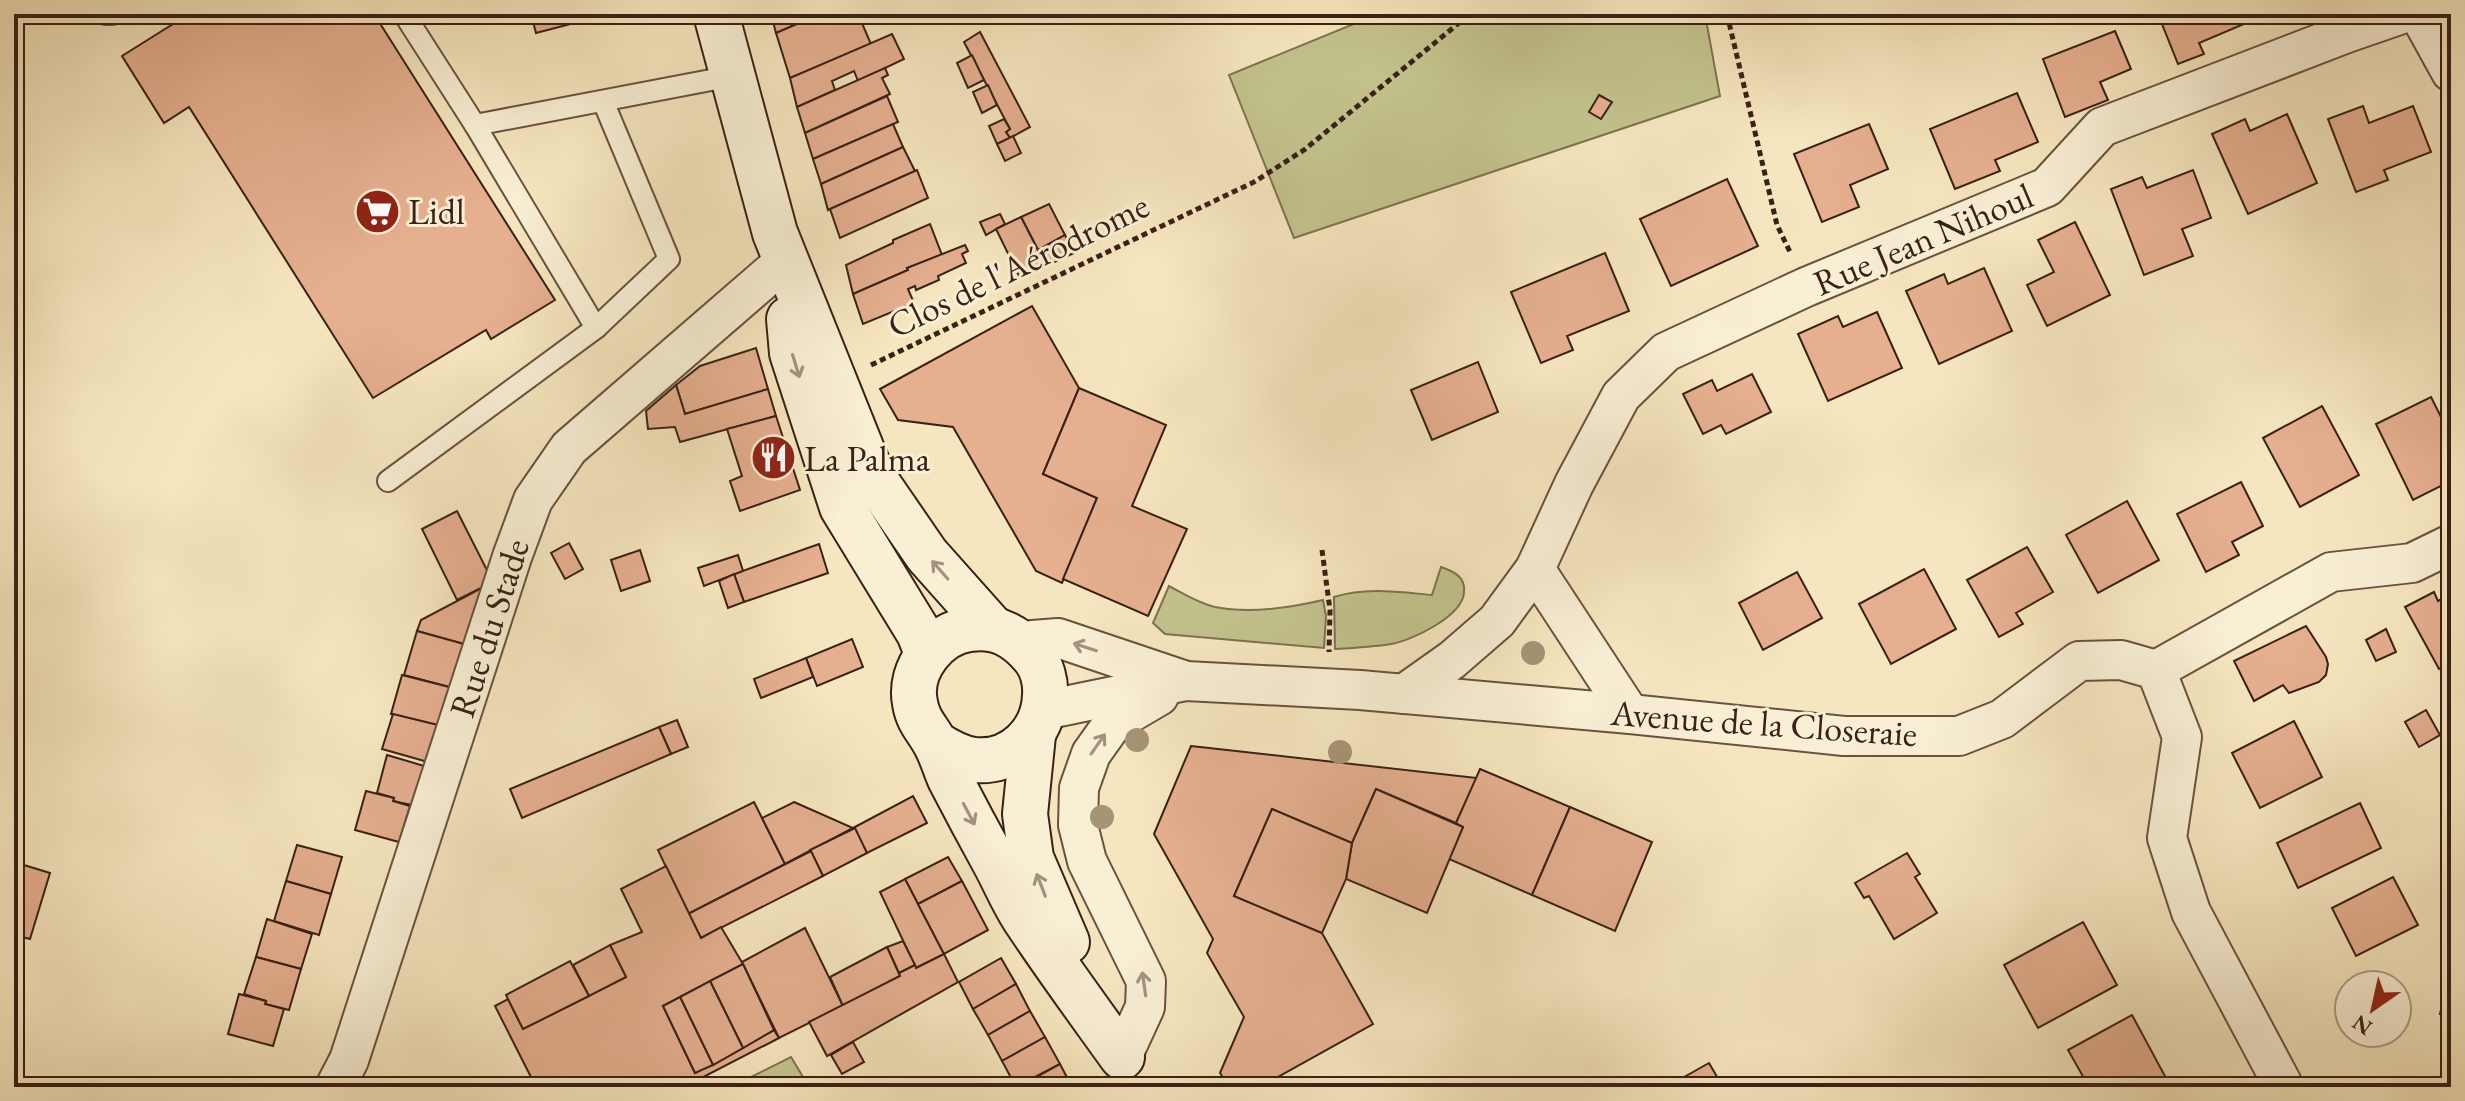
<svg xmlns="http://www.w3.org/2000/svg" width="2465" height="1101" viewBox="0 0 2465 1101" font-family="'EB Garamond',serif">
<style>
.green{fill:#c3c38d;stroke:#7e7251;stroke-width:2}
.building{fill:#e5af90;stroke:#3a2015;stroke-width:2}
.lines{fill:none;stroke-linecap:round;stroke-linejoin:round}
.service-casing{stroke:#695240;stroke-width:24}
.minor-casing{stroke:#695240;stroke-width:42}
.secondary-casing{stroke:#3a2015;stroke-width:48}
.path{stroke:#3a2015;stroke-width:5;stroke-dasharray:6 4;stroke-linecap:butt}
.service{stroke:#f9efd5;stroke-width:20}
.minor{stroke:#f9efd5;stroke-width:38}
.secondary{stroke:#f9efd5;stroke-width:44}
.tree{fill:#a59475}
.oneway{stroke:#a3927f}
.labels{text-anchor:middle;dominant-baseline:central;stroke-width:6;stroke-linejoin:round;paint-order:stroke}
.poi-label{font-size:36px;fill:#3a2015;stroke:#f9efd5;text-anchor:start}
.street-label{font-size:36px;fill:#3a2015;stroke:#f9efd5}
</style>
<rect width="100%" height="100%" fill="#f6e6bf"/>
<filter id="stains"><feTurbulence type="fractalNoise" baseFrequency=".0025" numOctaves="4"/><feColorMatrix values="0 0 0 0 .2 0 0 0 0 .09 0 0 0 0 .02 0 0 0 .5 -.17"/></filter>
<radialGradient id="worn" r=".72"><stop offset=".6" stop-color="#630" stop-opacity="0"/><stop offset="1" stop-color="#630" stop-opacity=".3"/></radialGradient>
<!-- green -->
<g class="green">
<path d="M1378,14H1705L1720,96L1294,238L1229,75Z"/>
<path d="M1441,567C1453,571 1466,577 1464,592C1463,616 1413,640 1391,644C1373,647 1354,648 1335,649L1334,597C1366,587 1399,592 1432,595Z"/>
<path d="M1169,586C1184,594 1198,603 1215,607C1250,614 1289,608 1323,600L1326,616L1324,648L1165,634L1153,623Z"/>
<path d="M791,1057L809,1087H731Z"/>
</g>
<!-- building -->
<g class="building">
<path d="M189,14H374L555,300L491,339L486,330L373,398L189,107L164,123L122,56Z"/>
<path d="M531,14H609L536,33Z"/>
<path d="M771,14H820L776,33Z"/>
<path d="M820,14H858L871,44L790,78L776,33Z"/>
<path d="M2158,14H2240L2244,24L2199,43L2204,54L2178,64Z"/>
<path d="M2115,31L2131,69L2100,82L2108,100L2065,117L2043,59Z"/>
<path d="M980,32L1030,127L1010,138L1006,132L1010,129L964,42Z"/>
<path d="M892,34L904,59L858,81L854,71L832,81L835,90L797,107L790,78Z"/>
<path d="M972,55L984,80L968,88L957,63Z"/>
<path d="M885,68L888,75L882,78L890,94L805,133L797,107Z"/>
<path d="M988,85L997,105L982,113L973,92Z"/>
<path d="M2017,93L2038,142L1995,160L2000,171L1955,189L1930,129Z"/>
<path d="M1599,95L1612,102L1601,119L1589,112Z"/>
<path d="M887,96L898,122L813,159L805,133Z"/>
<path d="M2363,106L2369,123L2413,106L2431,152L2384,170L2388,180L2356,192L2328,119Z"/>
<path d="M2287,114L2317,183L2248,214L2212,134L2245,119L2250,131Z"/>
<path d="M1004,119L1010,129L1006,132L1010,138L997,144L989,126Z"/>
<path d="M893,124L903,147L821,184L813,159Z"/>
<path d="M1869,124L1888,169L1850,185L1859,207L1822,222L1794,154Z"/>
<path d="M1013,136L1021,153L1005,161L997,144Z"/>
<path d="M903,147L915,171L828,210L821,184Z"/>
<path d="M917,170L928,198L840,238L830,209Z"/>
<path d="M2193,170L2211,218L2182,229L2193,256L2144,275L2111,189L2142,177L2147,188Z"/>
<path d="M1727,179L1758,246L1671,286L1640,219Z"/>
<path d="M1049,204L1065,235L1038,250L1021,217Z"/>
<path d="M1000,214L1005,224L986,235L980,222Z"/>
<path d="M1021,217L1038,250L1065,235L1074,253L1020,278L996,229Z"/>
<path d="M2075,222L2110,295L2047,326L2027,285L2054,272L2038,240Z"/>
<path d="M930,224L942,255L907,268L908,270L853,294L846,265L893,243V240Z"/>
<path d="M965,245L968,251L962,254L966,263L938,276L939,280L916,290L915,286L908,289L914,303L863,324L853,294L908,270L907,268Z"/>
<path d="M1605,253L1629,311L1567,336L1573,350L1541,363L1511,292Z"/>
<path d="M1984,268L2012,331L1939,364L1906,291L1944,274L1948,284Z"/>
<path d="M1032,306L1079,388L1043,474L1097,498L1062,583L1036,571L953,427L898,420L880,389Z"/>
<path d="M1877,312L1902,368L1828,401L1798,334L1838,316L1843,327Z"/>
<path d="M756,348L768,389L685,414L676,385L700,366Z"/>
<path d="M1478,362L1498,412L1432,440L1411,390Z"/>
<path d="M1752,374L1771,412L1726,434L1721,425L1703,434L1683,394L1712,380L1717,391Z"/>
<path d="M676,385L685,414L768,389L776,416L680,442L675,427L648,429L646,411Z"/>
<path d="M1079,388L1166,425L1132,506L1187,529L1148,616L1063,579L1097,498L1043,474Z"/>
<path d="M2431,397L2451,437V481L2413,500L2376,424Z"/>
<path d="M2322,406L2359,475L2300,507L2263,438Z"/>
<path d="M776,416L800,490L740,511L730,481L742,476L727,429Z"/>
<path d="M2241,482L2263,526L2232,542L2239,555L2206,572L2177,514Z"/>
<path d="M2127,501L2159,560L2098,593L2066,535Z"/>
<path d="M457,511L493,582L457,600L422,529Z"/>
<path d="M569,543L583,569L565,579L551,553Z"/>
<path d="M819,544L828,573L744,602L734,574Z"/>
<path d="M2027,547L2053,592L2016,613L2023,624L1999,637L1967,580Z"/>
<path d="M640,550L650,581L621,591L611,560Z"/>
<path d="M738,555L743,571L704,586L698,568Z"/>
<path d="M1924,569L1956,629L1891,664L1859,604Z"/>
<path d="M1797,572L1822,618L1763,650L1739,603Z"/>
<path d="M734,574L744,602L728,608L719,581Z"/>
<path d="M493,582L471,646L417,631L421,620Z"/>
<path d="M2434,592L2438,601L2451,594V663L2439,669L2405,607Z"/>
<path d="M2306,626L2326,657L2328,664L2326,675L2319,682L2289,693L2283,685L2254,701L2234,661Z"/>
<path d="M2386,629L2396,652L2376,661L2366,640Z"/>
<path d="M417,631L471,646L457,689L404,675Z"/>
<path d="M852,639L863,667L817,686L806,658Z"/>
<path d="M806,658L813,677L761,698L754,679Z"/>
<path d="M402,675L457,689L446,727L391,714Z"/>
<path d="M2426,710L2440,735L2419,747L2405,722Z"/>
<path d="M393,714L446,727L435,764L382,749Z"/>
<path d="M677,720L688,747L671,754L659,727Z"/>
<path d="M2294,721L2322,777L2260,808L2232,753Z"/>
<path d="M659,727L671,754L522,818L510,789Z"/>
<path d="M1191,746L1477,778L1456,823L1376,789L1352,843L1272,809L1234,896L1322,933L1373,1024L1260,1087H1229L1220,1073L1244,1017L1207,953L1213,939L1154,834Z"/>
<path d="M387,755L431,768L421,807L393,801L394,798L377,793Z"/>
<path d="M1480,769L1570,807L1532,895L1449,859L1463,827L1456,823Z"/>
<path d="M1376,789L1463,827L1427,913L1346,879L1352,843Z"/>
<path d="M366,791L394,798L393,801L410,806L399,842L355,830Z"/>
<path d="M913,796L927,823L867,853L853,828Z"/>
<path d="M754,802L785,864L688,914L658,850Z"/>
<path d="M794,802L853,828L785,864L762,818Z"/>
<path d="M2360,803L2381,848L2298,888L2277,843Z"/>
<path d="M1570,807L1652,842L1615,931L1532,895Z"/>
<path d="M1272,809L1352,843L1346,879L1322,933L1234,896Z"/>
<path d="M855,828L867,853L823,876L810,850Z"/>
<path d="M297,845L342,857L331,894L286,881Z"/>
<path d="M811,851L823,876L701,938L688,914Z"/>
<path d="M1907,853L1920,874L1915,877L1937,913L1894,939L1869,896L1864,898L1855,883Z"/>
<path d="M948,857L962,881L918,904L905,879Z"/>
<path d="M14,862L50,873L30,939L14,935Z"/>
<path d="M666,866L701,938L721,927L743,964L663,1006L695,1073L774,1030L779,1038L684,1087H536L495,1006L508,999L523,1029L626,977L610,945L642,932L621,889Z"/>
<path d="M2393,877L2418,925L2356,956L2332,908Z"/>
<path d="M905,879L944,954L916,968L880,892Z"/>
<path d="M286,881L331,894L319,935L274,921Z"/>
<path d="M962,881L988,930L944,954L918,904Z"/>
<path d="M267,919L312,934L301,969L256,957Z"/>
<path d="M2083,922L2117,985L2038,1028L2004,965Z"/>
<path d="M805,928L843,1006L779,1038L742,962Z"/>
<path d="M903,941L915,965L899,973L887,947Z"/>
<path d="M610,945L626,977L589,996L573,965Z"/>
<path d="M887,947L900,976L843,1006L830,977Z"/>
<path d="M944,954L958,982L827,1056L809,1022L900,976L899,973L915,965L916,968Z"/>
<path d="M256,957L301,969L289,1010L265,1004L266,1001L244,994Z"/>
<path d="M1001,958L1016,984L973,1009L959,982Z"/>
<path d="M570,961L589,996L523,1029L506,995Z"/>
<path d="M743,964L774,1030L743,1048L710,981Z"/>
<path d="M2451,968V1016L2440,1014Z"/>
<path d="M710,981L743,1048L713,1065L680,997Z"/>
<path d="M1016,984L1030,1011L988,1035L973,1009Z"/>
<path d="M239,994L266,1001L265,1004L284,1009L273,1046L228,1034Z"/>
<path d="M680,997L713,1065L695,1073L663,1006Z"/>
<path d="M1030,1011L1045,1037L1002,1061L988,1035Z"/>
<path d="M2132,1015L2166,1078L2149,1087H2089L2068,1050Z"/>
<path d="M1045,1037L1060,1064L1016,1087L1002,1061Z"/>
<path d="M853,1042L864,1062L842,1074L831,1055Z"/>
<path d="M1709,1063L1723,1087H1666L1693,1072Z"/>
<path d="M1060,1064L1072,1087H1018Z"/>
</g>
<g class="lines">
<defs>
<g id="service">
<path d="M106,14H112"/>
<path d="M404,14L475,125L732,76"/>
<path d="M475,125L596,328"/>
<path d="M388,481L596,328L669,259L603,101"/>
</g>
<g id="minor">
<path d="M2419,14L2451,72"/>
<path d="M1535,569L1630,714"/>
<path d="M1020,641L1058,638L1183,680"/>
<path d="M2156,670L2331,572L2412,563L2451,544"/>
<path d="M1404,694L1452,660L1497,621L1535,569L1574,484L1621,396L1666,352L1806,287L2047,187L2102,127L2347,33L2402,14"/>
<path d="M1045,710L1186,681L1360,690L1630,714L1844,736H1959L2002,719L2079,661L2121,660L2156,670L2182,737L2167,838L2191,912L2284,1087"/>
<path d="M1122,1057L1145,1007L1146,981L1087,861L1078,825L1079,788L1091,754L1113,723L1159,696"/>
<path d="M335,1087L349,1060L512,557L533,500L569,448L785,261"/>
</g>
<g id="secondary">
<path d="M716,14L775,233L872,475L927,555L992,628"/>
<path d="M789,319L792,353L842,507L919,633L927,653"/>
<path d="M1033,735L1025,814L1031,858L1067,942"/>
<path d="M935,743C947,751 959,758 974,760C1013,764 1044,733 1045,695C1046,682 1042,666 1033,656C1016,636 997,625 970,629C937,633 908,669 915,703C918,722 928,729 936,745C942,756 945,768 950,779C965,808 980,836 996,865C1005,882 1013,901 1024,918C1055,965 1089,1011 1122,1057"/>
</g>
</defs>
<!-- service casing -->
<use href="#service" class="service-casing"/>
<!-- minor casing -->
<use href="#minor" class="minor-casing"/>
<!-- secondary casing -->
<use href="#secondary" class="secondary-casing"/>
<!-- path -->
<g class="path">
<path d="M1727,14L1777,225L1790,252"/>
<path d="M871,365L1254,182L1304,150L1470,14"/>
<path d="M1322,550L1330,610L1329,652"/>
</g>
<!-- service -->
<use href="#service" class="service"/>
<!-- minor -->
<use href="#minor" class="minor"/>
<!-- secondary -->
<use href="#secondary" class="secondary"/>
</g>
<!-- trees -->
<g class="tree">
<circle cx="1533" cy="653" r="12"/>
<circle cx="1137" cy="740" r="12"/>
<circle cx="1340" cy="752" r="12"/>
<circle cx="1102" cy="817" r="12"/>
</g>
<!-- one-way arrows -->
<defs><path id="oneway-shaft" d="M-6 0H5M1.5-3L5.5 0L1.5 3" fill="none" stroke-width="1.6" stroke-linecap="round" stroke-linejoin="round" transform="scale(2)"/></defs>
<g class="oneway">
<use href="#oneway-shaft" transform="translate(796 366) rotate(73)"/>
<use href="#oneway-shaft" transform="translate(940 570) rotate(-131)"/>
<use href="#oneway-shaft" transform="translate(1085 647) rotate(-162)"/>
<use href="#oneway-shaft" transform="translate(1098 744) rotate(-55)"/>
<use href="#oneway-shaft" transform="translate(969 814) rotate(62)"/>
<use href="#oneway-shaft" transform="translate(1041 885) rotate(-111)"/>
<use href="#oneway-shaft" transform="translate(1144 984) rotate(-98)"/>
</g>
<!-- icons -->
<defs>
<symbol id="supermarket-disc" viewBox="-11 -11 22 22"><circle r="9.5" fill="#8f2418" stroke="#f9efd5"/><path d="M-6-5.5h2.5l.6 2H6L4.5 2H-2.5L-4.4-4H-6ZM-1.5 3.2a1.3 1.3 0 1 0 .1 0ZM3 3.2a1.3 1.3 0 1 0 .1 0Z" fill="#fff"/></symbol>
<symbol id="restaurant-disc" viewBox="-11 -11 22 22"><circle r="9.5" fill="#8f2418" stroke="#f9efd5"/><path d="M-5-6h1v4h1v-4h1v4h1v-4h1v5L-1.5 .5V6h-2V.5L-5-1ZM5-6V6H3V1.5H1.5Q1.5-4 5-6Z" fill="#fff"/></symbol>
</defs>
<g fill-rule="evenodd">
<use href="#supermarket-disc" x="352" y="186" width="51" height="51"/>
<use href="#restaurant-disc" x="748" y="432" width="51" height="51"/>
</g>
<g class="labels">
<!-- poi labels -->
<g class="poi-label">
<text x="408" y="211">Lidl</text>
<text x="804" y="458">La Palma</text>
</g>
<!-- street labels -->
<g class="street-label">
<text transform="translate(1923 239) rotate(-23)">Rue Jean Nihoul</text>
<text transform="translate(1018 265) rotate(-26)">Clos de l'Aérodrome</text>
<text transform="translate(489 628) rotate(-72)">Rue du Stade</text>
<text transform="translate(1764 723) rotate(4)">Avenue de la Closeraie</text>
</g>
</g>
<!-- margin -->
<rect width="2465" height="1101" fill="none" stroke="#f6e6bf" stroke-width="48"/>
<rect x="16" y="16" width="2433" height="1069" fill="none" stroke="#3a2015" stroke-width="4"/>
<rect x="24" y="24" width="2417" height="1053" fill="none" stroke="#3a2015" stroke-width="2"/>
<!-- north arrow -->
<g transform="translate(2373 1009) rotate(214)"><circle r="38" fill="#f9efd5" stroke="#ad9c88" stroke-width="2"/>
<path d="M0-6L14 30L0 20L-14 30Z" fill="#8f2418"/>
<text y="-12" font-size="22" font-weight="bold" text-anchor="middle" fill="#3a2015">N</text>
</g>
<rect width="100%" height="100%" filter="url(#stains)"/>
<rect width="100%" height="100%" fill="url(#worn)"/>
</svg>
